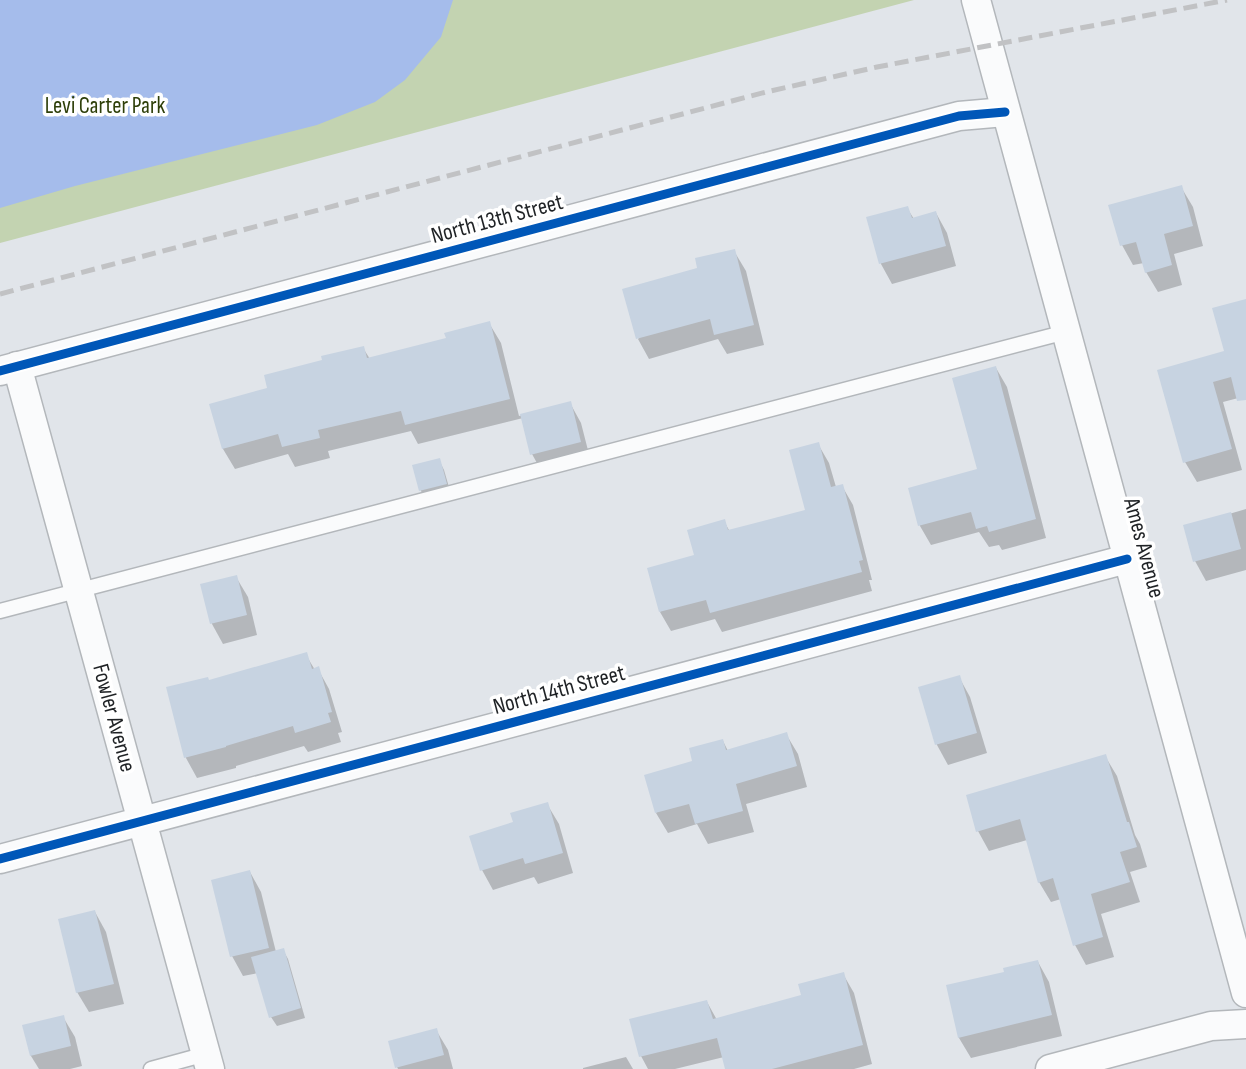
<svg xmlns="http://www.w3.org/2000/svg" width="1246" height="1069" viewBox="0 0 1246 1069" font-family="'Sofia Sans Condensed',sans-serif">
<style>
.green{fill:#c3d3b1}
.water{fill:#a5bceb}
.shadow{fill:#0003}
.building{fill:#c7d3e1}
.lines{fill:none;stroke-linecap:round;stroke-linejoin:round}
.service-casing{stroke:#b3b7bb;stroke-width:17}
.minor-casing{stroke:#b3b7bb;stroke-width:31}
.service{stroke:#fafbfc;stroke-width:14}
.minor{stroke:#fafbfc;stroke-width:28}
.rail{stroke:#c1c2c4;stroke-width:5;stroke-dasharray:14 7;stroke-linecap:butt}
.cycleway-casing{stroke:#fff;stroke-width:13}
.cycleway{stroke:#0057b8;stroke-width:9}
.labels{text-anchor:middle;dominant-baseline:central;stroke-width:7;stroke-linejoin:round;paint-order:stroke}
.park-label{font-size:23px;fill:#2e3f09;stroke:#fff}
.street-label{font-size:23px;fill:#1f2225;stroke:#fff}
</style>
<rect width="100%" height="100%" fill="#e1e5ea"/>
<!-- green -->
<path class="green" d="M0,0H914L0,243Z"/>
<!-- water -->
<path class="water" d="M0,0H453L441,37L405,80L375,102L317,125L75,186L0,208Z"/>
<!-- shadow -->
<g class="shadow">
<path d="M1181,187L1193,207L1203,246L1174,254L1182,285L1158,292L1146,272L1144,263L1133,265L1122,245Z"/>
<path d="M907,208L914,219L936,213L947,233L956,266L892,284L881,264L868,219Z"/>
<path d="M734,251L746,271L764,345L727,354L718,339L649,359L638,339L699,269Z"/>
<path d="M1246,301V396L1223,402L1242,470L1197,482L1185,462L1159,371L1226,352Z"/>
<path d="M489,323L501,343L519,416L570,403L581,423L591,462L543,474L532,454L523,418L418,444L411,431L328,451L330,458L295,467L288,454L235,469L223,449L211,406L269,390L324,362L363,348L370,359L448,339Z"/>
<path d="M996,368L1007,387L1046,538L1002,550L999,545L989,547L979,532L931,545L920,526L910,489L980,470Z"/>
<path d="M818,444L829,463L836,487L842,486L853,505L872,580H869L872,591L722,632L715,619L671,631L660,612L696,556L724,521L730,532L808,511Z"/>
<path d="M439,460L444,470L451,494L426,500L421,491L414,466Z"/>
<path d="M1246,509V570L1206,581L1195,561L1185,527Z"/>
<path d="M236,577L248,597L257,635L223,644L212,624L202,586Z"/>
<path d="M306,655L315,670L318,669L329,689L342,732L338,733L341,742L308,752L304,746L236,766V768L197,778L186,758L169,689L209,682Z"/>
<path d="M959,677L970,697L987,753L948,765L937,745L920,688Z"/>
<path d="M786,734L798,754L807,787L746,804L754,832L708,844L697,824L668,833L656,813L694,763L723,741L728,751Z"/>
<path d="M1105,756L1117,776L1135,835L1140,844L1147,867L1130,872L1140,902L1101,914L1114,957L1086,965L1075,945L1061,899L1051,902L1039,882L1027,840L989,851L978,831Z"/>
<path d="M547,804L559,824L573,873L538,884L534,877L493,890L482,870L515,824Z"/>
<path d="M250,872L261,892L276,952L283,950L288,959L305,1018L277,1026L271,1017L258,973L243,976L232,956Z"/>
<path d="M95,912L106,932L124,1004L89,1012L77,992Z"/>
<path d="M1038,962L1049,982L1062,1036L971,1058L959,1038L948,987L1006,973Z"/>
<path d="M843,974L854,993L872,1064L854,1069H727L724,1057L675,1069H648L641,1056L707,1002L717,1020L803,996Z"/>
<path d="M63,1017L75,1037L82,1066L70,1069H39L31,1056L24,1027Z"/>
<path d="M436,1030L448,1050L453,1069H398L397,1067Z"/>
<path d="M626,1057L633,1069H583V1068Z"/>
</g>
<!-- building -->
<g class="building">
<path d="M1182,185L1193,226L1164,234L1172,265L1145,273L1136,242L1120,246L1108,205Z"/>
<path d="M908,206L912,218L936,211L946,246L879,264L866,217Z"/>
<path d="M735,249L754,325L714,335L710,319L636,339L622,289L697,268L695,258Z"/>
<path d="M1246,299V400L1237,401L1231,377L1213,382L1232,449L1183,463L1157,370L1224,351L1212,308Z"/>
<path d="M490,321L510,399L405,425L401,411L318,430L320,438L282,447L278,434L222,449L209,404L267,388L264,375L322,360L321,356L364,346L367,358L446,338L444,333Z"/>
<path d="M996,366L1036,519L989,532L987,526L976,529L971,512L918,526L908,488L977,469L952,378Z"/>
<path d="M571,401L581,442L530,455L520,414Z"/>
<path d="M819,442L831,487L843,484L863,560L859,561L862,572L710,613L706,600L659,612L647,568L694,555L687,530L725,519L728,530L805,510L789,450Z"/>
<path d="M440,458L447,484L419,491L412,465Z"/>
<path d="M1231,512L1241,549L1193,562L1183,525Z"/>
<path d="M237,575L247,615L210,624L200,584Z"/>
<path d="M307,652L312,669L319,666L332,712L328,713L331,722L295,733L293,726L226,746V747L184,758L166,687L208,677L209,680Z"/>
<path d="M960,675L977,733L935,745L918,687Z"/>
<path d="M787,732L797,766L736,784L743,811L695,824L689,804L655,813L644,775L692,761L689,748L723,739L726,750Z"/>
<path d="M1106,754L1127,822H1129L1137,847L1120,852L1130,882L1091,894L1103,937L1073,946L1053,878L1038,883L1020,819L976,832L966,795Z"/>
<path d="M548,802L563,853L525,864L523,858L480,871L469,836L513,822L510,813Z"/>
<path d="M250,870L269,948L230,957L211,880Z"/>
<path d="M95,910L114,984L76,993L58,919Z"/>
<path d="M284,948L301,1008L269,1018L251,957Z"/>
<path d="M1038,960L1052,1015L958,1038L946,985L1004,972L1003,968Z"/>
<path d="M844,972L863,1045L772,1069H725L717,1038L639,1057L629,1019L707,1000L713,1019L801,995L798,984Z"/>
<path d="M64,1015L71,1046L30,1056L22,1025Z"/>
<path d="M437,1028L444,1055L395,1068L388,1041Z"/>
</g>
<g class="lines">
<defs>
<g id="service">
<path d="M0,611L1066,332"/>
<path d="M151,1069L206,1054"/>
</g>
<g id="minor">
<path d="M976,0L1246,993"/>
<path d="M17,366L210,1069"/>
<path d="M0,371L959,116L1005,112"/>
<path d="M0,859L1127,559"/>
<path d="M1050,1069L1211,1026L1246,1024"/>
</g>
</defs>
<!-- service casing -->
<use href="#service" class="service-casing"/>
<!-- minor casing -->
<use href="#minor" class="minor-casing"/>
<!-- service -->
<use href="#service" class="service"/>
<!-- minor -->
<use href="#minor" class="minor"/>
<!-- rail -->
<path class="rail" d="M0,294L766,92L877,67L1227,0"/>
<defs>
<g id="cycleway">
<path d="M0,371L959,116L1005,112"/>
<path d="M0,859L1127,559"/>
</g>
</defs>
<!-- cycleway casing -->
<use href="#cycleway" class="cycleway-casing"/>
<!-- cycleway -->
<use href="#cycleway" class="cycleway"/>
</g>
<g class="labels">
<!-- park labels -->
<g class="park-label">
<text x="105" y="106">Levi Carter Park</text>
</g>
<!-- street labels -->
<g class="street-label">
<text transform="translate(497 219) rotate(-15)">North 13th Street</text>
<text transform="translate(1144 548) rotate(75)">Ames Avenue</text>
<text transform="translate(559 690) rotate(-15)">North 14th Street</text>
<text transform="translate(114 718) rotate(75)">Fowler Avenue</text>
</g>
</g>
</svg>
